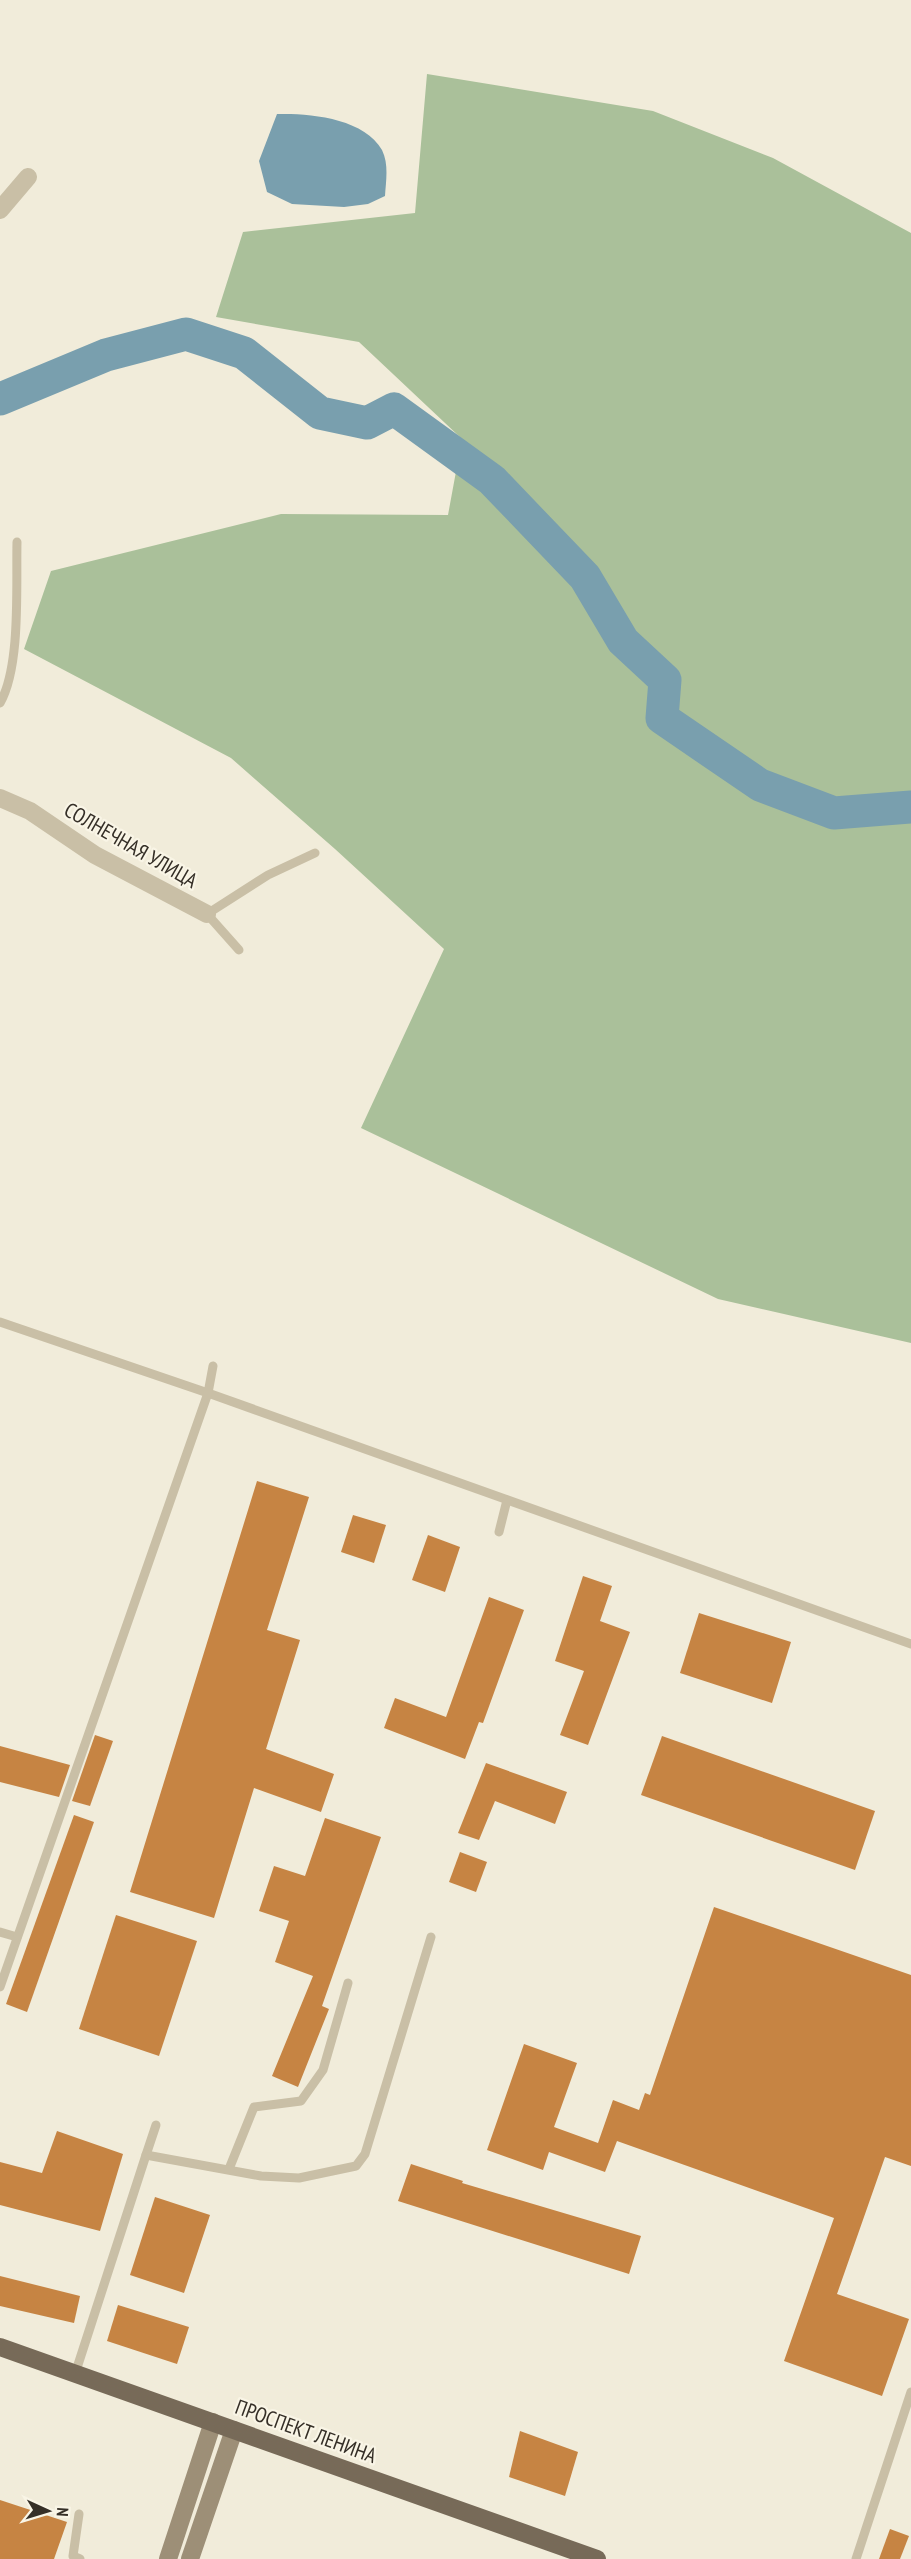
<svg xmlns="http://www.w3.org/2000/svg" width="911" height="2559" viewBox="0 0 911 2559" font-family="'PT Sans Narrow',sans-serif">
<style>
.green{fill:#aac09a}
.water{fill:#799fae}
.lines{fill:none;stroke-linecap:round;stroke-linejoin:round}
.river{stroke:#799fae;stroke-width:33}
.building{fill:#c68443}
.lane{stroke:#c9bfa6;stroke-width:9}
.street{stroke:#c9bfa6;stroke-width:18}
.secondary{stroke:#9d8f77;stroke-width:18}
.primary{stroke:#776a58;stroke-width:18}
.labels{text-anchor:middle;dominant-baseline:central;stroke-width:4.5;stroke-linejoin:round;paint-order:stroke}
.street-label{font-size:21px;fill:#352f27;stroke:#f9f5e6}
</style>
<rect width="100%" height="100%" fill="#f1ecda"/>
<!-- green -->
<path class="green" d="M427,74L653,111L773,158L911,233V1343L718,1299L361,1128L444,949L335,849L231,758L24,649L51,571L281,514L448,515L462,439L359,342L216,317L243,232L415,213Z"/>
<!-- water -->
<path class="water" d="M277,114C309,113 364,118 382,150C389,164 386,181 385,196L368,204L344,207L292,204L267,192L259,161Z"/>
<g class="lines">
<!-- river -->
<path class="river" d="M0,399L106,355L186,334L244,353L320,413L367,423L394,409L492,480L585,577L623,641L665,680L662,718L760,785L834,813L911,807"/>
</g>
<!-- building -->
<g class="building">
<path d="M257,1481L309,1497L267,1630L300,1640L266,1749L334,1774L321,1812L254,1788L214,1918L130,1892Z"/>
<path d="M353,1515L386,1525L374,1563L341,1552Z"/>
<path d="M428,1535L460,1547L445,1592L412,1580Z"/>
<path d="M583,1576L612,1586L600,1621L630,1632L588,1745L560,1735L584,1671L555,1661Z"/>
<path d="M489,1597L524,1610L483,1723L479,1722L465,1759L384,1728L395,1698L446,1717Z"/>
<path d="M699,1613L791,1642L772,1703L680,1673Z"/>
<path d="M95,1735L113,1741L90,1806L72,1801Z"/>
<path d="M662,1736L875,1811L855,1870L641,1795Z"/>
<path d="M0,1746L70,1765L59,1797L0,1782Z"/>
<path d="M486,1763L567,1792L555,1824L495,1801L479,1840L458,1833Z"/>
<path d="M74,1815L94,1822L27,2012L6,2004Z"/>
<path d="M325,1818L381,1837L322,2006L329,2009L298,2087L272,2076L313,1976L275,1962L289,1921L259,1911L274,1866L305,1876Z"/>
<path d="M460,1852L487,1862L476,1892L449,1882Z"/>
<path d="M714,1907L911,1975V2166L885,2157L837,2294L909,2319L882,2396L784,2361L834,2218L617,2141L605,2172L549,2152L543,2170L487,2150L524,2044L577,2063L554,2127L598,2143L613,2100L639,2110L645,2093L650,2095Z"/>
<path d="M116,1915L197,1941L159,2056L79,2029Z"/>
<path d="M57,2131L123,2154L100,2231L0,2205V2162L42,2173Z"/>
<path d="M411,2164L463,2181L462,2183L641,2236L629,2274L398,2201Z"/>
<path d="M155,2197L210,2215L184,2293L130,2275Z"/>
<path d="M0,2276L80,2296L74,2323L0,2306Z"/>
<path d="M118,2305L189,2327L177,2364L107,2341Z"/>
<path d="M520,2431L578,2452L565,2496L509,2477Z"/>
<path d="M0,2500L67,2522L54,2559H0Z"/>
<path d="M890,2529L909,2536L900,2559H879Z"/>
</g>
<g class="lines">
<!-- lane -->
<g class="lane">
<path d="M0,703C21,666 16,586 17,542"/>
<path d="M239,950L207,914L268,875L315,853"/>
<path d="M0,1322L208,1393L911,1644"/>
<path d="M499,1532L507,1500"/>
<path d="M0,1932L17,1937"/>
<path d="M0,1987L208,1393L213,1366"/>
<path d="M146,2155L156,2125"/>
<path d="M229,2169L254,2107L301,2101L323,2070L348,1983"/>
<path d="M75,2374L146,2155L261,2176L299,2178L356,2166L365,2154L431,1937"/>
<path d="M79,2514L73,2556L80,2559"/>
<path d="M856,2559L911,2392"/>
</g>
<!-- street -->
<g class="street">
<path d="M0,210L28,177"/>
<path d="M0,798L30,811L95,855L207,914"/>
</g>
<!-- secondary -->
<g class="secondary">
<path d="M168,2559L213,2422"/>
<path d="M190,2559L234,2430"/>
</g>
<!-- primary -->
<path class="primary" d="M0,2347L597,2559"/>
</g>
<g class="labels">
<!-- street labels -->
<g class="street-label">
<text transform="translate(131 845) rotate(30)">СОЛНЕЧНАЯ УЛИЦА</text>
<text transform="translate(306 2431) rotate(20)">ПРОСПЕКТ ЛЕНИНА</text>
</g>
</g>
<!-- north arrow -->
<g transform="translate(48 2511) rotate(94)" stroke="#f9f5e6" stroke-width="4.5" paint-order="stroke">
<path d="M0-4.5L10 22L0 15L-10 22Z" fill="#352f27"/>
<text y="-9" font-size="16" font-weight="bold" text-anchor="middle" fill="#352f27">N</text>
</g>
</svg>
